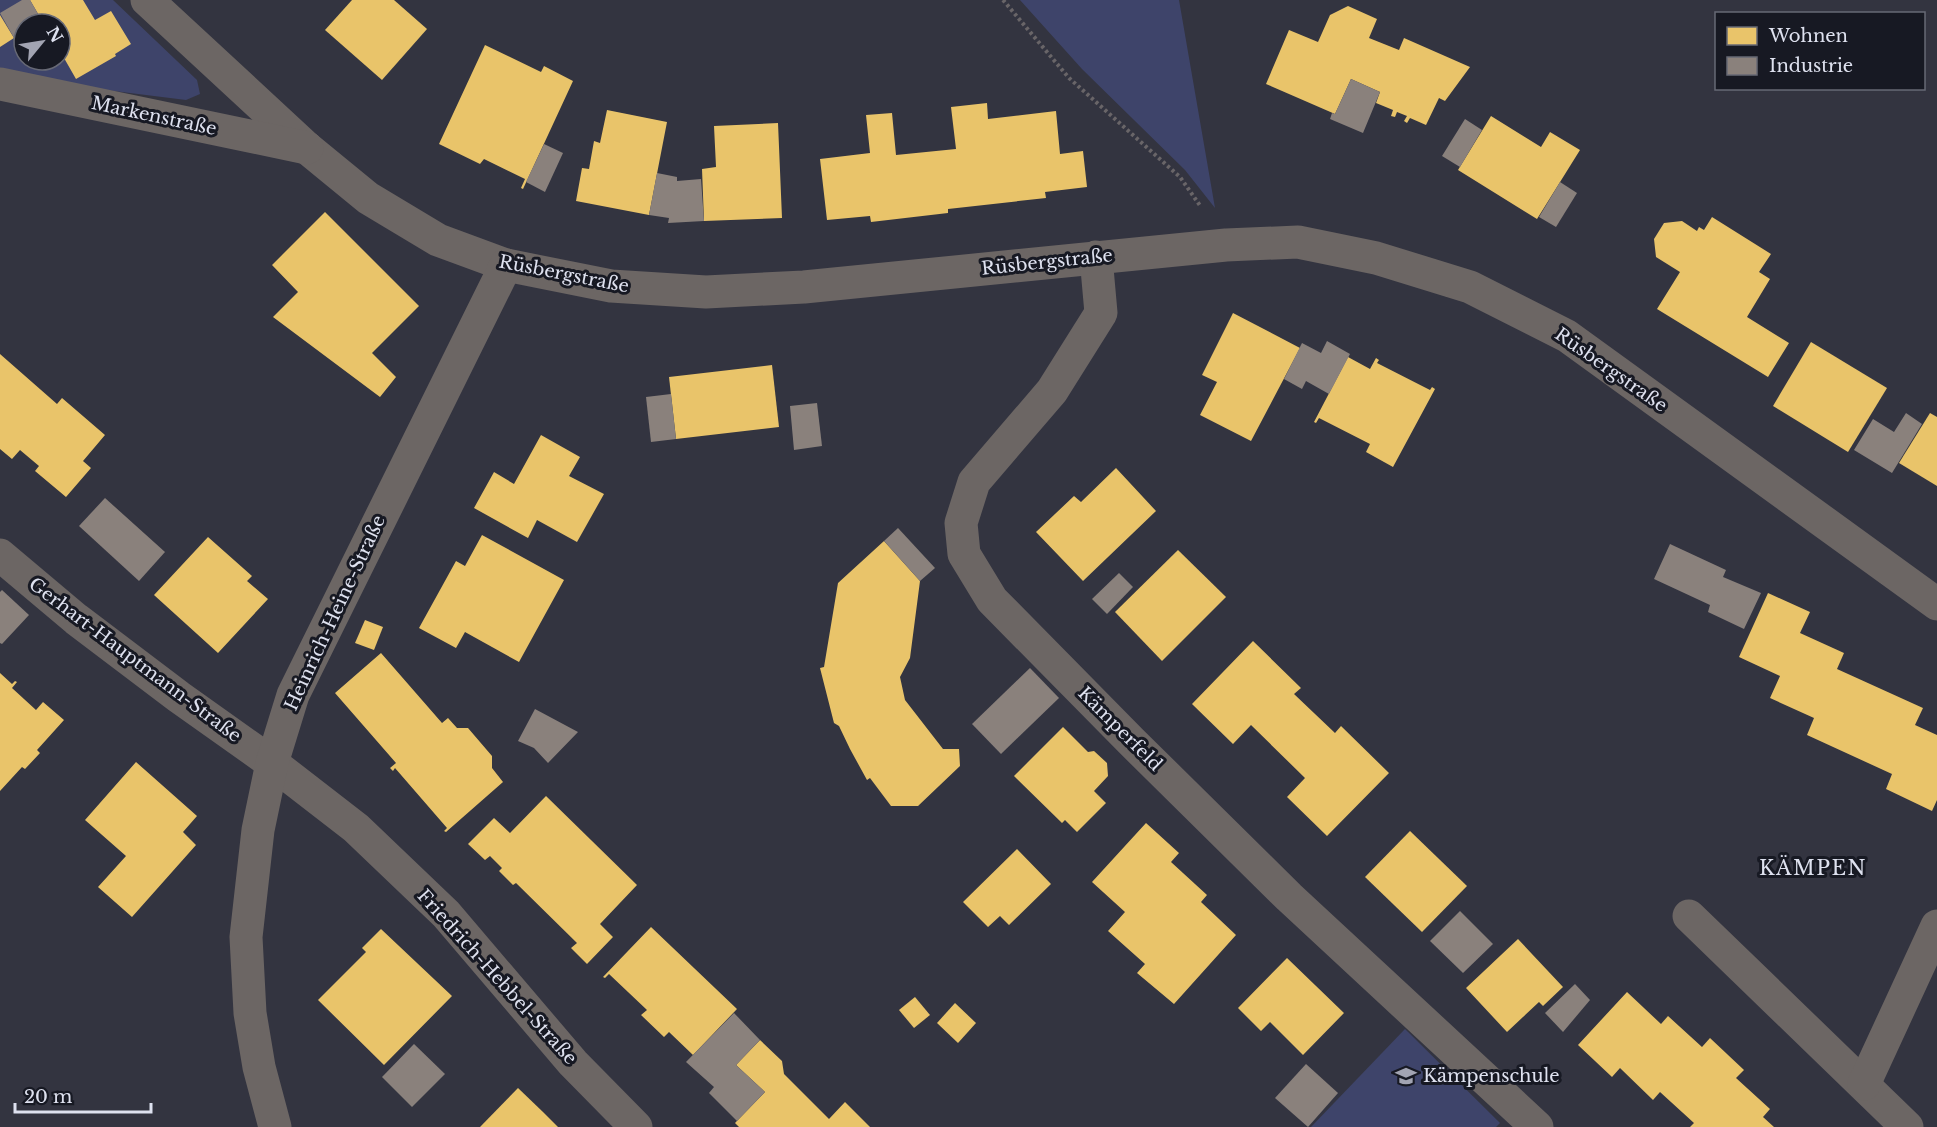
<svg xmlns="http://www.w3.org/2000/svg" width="1937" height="1127" viewBox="0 0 1937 1127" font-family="'Libre Baskerville',serif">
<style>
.green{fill:#3e446a;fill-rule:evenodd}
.homes{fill:#e9c46a}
.industry{fill:#8a817c}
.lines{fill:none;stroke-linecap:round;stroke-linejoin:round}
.path{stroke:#696568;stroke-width:4;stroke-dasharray:3 3;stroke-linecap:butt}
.minor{stroke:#6c6664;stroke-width:33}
.labels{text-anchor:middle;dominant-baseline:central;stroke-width:6;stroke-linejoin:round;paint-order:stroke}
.street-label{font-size:18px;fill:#dee1ef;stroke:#171923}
.poi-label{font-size:18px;fill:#dee1ef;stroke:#171923;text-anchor:start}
.neighbourhood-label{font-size:20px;letter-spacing:1.5px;fill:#dee1ef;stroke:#171923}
</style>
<rect width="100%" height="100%" fill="#333440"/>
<!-- green -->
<g class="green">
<path d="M0,0H113L197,80L200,94L186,100L18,79L0,74ZM24,24H60V60H24Z"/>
<path d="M1020,0H1179L1215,208L1185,170L1082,69Z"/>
<path d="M1405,1029L1500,1123L1496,1127H1311Z"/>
</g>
<!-- homes -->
<g class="homes">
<path d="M30,0H83L95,20L111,11L131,44L115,54L116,56L76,79L60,51V24H44Z"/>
<path d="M352,0H394L427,29L382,80L325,30Z"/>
<path d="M1348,6L1377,19L1369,38L1399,50L1404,38L1470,67L1445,101L1439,98L1426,125L1410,118L1407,123L1404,121L1407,116L1397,112L1395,117L1391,116L1393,110L1376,103L1380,92L1351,79L1335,114L1266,84L1289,30L1318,42L1330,15Z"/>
<path d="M0,15L14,38L0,47Z"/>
<path d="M485,45L541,72L544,66L573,81L523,189L521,188L525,179L484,159L480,164L439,144Z"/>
<path d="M987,103L988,119L1056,111L1060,154L1083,151L1087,187L1045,192L1046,198L948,209V213L871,222L870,216L827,220L820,159L870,153L866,115L892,113L896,155L956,149L951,107Z"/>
<path d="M607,110L667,122L649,215L576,201L582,168L589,169L594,141L600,143Z"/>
<path d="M1491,116L1541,147L1550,132L1580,150L1537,219L1458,170Z"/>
<path d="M778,123L782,218L704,221L702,169L716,167L714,126Z"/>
<path d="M325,212L419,306L372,353L396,377L380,397L273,317L298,292L272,265Z"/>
<path d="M1712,217L1771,254L1759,272L1770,279L1747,317L1789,343L1768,377L1657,309L1680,272L1656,257L1654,239L1664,223L1682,221L1697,231L1699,227L1704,230Z"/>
<path d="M1233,313L1300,348L1251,441L1200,415L1217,382L1202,375Z"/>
<path d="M1811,342L1887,388L1848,452L1773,406Z"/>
<path d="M0,354L57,404L62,398L105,435L83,461L91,468L66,497L35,471L39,466L20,450L12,459L0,449Z"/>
<path d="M1348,357L1370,369L1376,358L1379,360L1377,363L1430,390L1432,387L1435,389L1393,467L1366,452L1370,444L1319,418L1316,423L1314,422Z"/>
<path d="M772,365L779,427L676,439L669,377Z"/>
<path d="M1930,413L1937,417V486L1899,463Z"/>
<path d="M541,435L580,457L569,476L604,494L577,542L537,520L528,538L474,508L494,472L514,484Z"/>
<path d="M1116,468L1156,511L1083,581L1036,532L1074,496L1081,502Z"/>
<path d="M482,535L564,580L519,662L465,632L456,648L419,628L456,561L465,566Z"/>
<path d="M208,537L252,576L247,581L268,599L218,653L154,595Z"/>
<path d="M884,541L920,581L910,658L900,677L905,700L943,749H959L960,766L918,806H891L870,778L867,780L850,749L839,726L834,723L820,668L824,667L838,583Z"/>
<path d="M1178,550L1226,597L1162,661L1115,612Z"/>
<path d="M1768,593L1810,612L1800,633L1844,653L1837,669L1923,708L1915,725L1937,735V800L1932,811L1886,789L1892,774L1807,735L1814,718L1770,698L1780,676L1739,657Z"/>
<path d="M365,620L383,627L374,650L355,643Z"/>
<path d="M1253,641L1301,688L1294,694L1335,733L1341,726L1389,773L1327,836L1287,797L1305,778L1251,725L1233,744L1192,704Z"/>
<path d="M381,653L442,723L448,718L457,728H468L492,756V768L503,782L446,832L444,831L447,828L395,768L393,771L390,768L396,763L335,693Z"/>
<path d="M0,673L12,684L15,681L17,682L12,688L36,710L43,702L64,720L37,750L40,753L25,769L22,767L0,791Z"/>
<path d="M1063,727L1088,752L1094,751L1107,763L1108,776L1094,791L1106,803L1077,832L1065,820L1062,823L1014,776Z"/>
<path d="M136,762L197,816L183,832L196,845L132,917L98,887L126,856L85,820Z"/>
<path d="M546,796L637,885L600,924L613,937L587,964L571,948L577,943L516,883L513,885L499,871L502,868L490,856L485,860L468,844L494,818L510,833Z"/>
<path d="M1146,823L1179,853L1171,862L1207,895L1201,902L1236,935L1174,1004L1137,973L1145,964L1108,931L1125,912L1092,882Z"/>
<path d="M1410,831L1467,886L1422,932L1365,877Z"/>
<path d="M1017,849L1051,884L1009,925L1000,916L988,927L963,902Z"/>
<path d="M651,927L737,1009L693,1055L669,1032L664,1037L641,1015L647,1010L609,974L605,978L603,977Z"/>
<path d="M381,929L452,996L384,1065L318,1000L366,952L362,948Z"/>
<path d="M1518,939L1563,987L1543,1006L1539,1002L1507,1032L1466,988Z"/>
<path d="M1287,958L1344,1013L1303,1055L1270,1022L1261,1031L1238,1008Z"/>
<path d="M1627,992L1661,1024L1668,1016L1702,1047L1710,1038L1744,1070L1736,1078L1770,1109L1763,1117L1774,1127H1690L1694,1123L1660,1092L1653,1100L1620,1068L1612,1077L1578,1045Z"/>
<path d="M915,997L930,1015L914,1028L899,1010Z"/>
<path d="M955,1003L976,1023L958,1043L937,1023Z"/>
<path d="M760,1040L782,1061L784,1074L829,1119L845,1102L870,1127H739L735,1123L765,1092L736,1065Z"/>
<path d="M518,1088L543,1112L558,1127H480Z"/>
</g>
<!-- industry -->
<g class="industry">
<path d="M22,0H30L42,21L38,24H24V32L14,38L0,13Z"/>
<path d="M1351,79L1380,92L1363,133L1330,119L1332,113L1335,114Z"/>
<path d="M1465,119L1482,130L1460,167L1442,156Z"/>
<path d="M544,144L563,153L545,192L526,182Z"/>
<path d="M657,173L677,177V181L701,179L704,221L668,223L669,218L649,215Z"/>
<path d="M1560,182L1577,193L1556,227L1539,217Z"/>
<path d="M1327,341L1350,354L1329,394L1306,381L1302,389L1284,379L1302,343L1321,353Z"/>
<path d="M671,394L676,439L651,442L646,397Z"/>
<path d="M817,403L822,446L794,450L790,406Z"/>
<path d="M1906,413L1922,424L1892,473L1854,450L1873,419L1894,432Z"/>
<path d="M105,498L165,552L139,581L79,526Z"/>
<path d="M898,528L935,568L920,581L884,541Z"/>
<path d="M1670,544L1726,570L1723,577L1761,593L1744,629L1708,612L1710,605L1654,579Z"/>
<path d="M1119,573L1133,587L1107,614L1092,599Z"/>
<path d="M2,590L29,615L2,644L0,643V592Z"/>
<path d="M1030,668L1059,698L1001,754L972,724Z"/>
<path d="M535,709L578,732L548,763L534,748L518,741Z"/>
<path d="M1460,911L1493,944L1463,973L1430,941Z"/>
<path d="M1575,984L1590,1000L1563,1032L1545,1013Z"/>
<path d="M734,1013L760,1040L736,1065L765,1092L737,1121L709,1093L714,1087L686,1062Z"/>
<path d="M414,1044L445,1074L412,1107L382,1077Z"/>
<path d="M1306,1064L1338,1093L1308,1127L1275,1098Z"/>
</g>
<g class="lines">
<!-- path -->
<path class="path" d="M1003,0L1069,78L1180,177L1201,207"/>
<!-- minor -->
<g class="minor">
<path d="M147,0L307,148L368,198L438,240L506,265L611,286L706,292L804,287L1226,245L1298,242L1376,258L1470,287L1567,336L1937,604"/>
<path d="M0,84L307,148"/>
<path d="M1096,257L1101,313L1052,391L974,482L961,523L964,554L992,600L1131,741L1289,897L1537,1127"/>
<path d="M0,555L76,619L179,697L272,763L356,828L446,914L573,1063L636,1127"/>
<path d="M1689,916L1907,1127"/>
<path d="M1864,1084L1937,926"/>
<path d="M275,1127L259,1067L250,1013L246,937L258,830L272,763L293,695L506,265"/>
</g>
</g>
<!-- icons -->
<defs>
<symbol id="school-bare" viewBox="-9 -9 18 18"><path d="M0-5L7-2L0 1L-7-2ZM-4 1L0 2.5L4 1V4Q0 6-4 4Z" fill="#a2a4b2" stroke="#171923" stroke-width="2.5" paint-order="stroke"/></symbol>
</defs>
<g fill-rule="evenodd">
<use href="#school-bare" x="1391" y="1061" width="30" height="30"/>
</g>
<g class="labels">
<!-- street labels -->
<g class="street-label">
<text transform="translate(154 116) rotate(12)">Markenstraße</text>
<text transform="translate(1047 262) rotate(-6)">Rüsbergstraße</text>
<text transform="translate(564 274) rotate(11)">Rüsbergstraße</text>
<text transform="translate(1611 370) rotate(35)">Rüsbergstraße</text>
<text transform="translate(335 613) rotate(-65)">Heinrich-Heine-Straße</text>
<text transform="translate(135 660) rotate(37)">Gerhart-Hauptmann-Straße</text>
<text transform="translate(1120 729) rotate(45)">Kämperfeld</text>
<text transform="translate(497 977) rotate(48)">Friedrich-Hebbel-Straße</text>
</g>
<!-- poi labels -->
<g class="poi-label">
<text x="1423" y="1076">Kämpenschule</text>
</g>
<!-- neighbourhood labels -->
<g class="neighbourhood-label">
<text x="1813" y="868">KÄMPEN</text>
</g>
</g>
<!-- legend -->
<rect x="1715" y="12" width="210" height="78" fill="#171923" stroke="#676975" stroke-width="1.5"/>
<rect x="1727" y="27" width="30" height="18" fill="#e9c46a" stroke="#676975" stroke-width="1.5"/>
<text x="1769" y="42" font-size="18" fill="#dee1ef">Wohnen</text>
<rect x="1727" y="57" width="30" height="18" fill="#8a817c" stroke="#676975" stroke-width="1.5"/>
<text x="1769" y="72" font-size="18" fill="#dee1ef">Industrie</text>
<!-- north arrow -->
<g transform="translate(42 42) rotate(60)"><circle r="28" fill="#171923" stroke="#676975" stroke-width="1.5"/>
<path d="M0-4.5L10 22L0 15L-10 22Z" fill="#a2a4b2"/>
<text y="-9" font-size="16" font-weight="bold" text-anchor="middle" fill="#dee1ef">N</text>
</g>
<!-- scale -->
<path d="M15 1103v9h136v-9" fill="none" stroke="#dee1ef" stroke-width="3"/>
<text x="24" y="1103" font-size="18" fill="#dee1ef" stroke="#171923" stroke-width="4.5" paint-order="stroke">20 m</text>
</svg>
